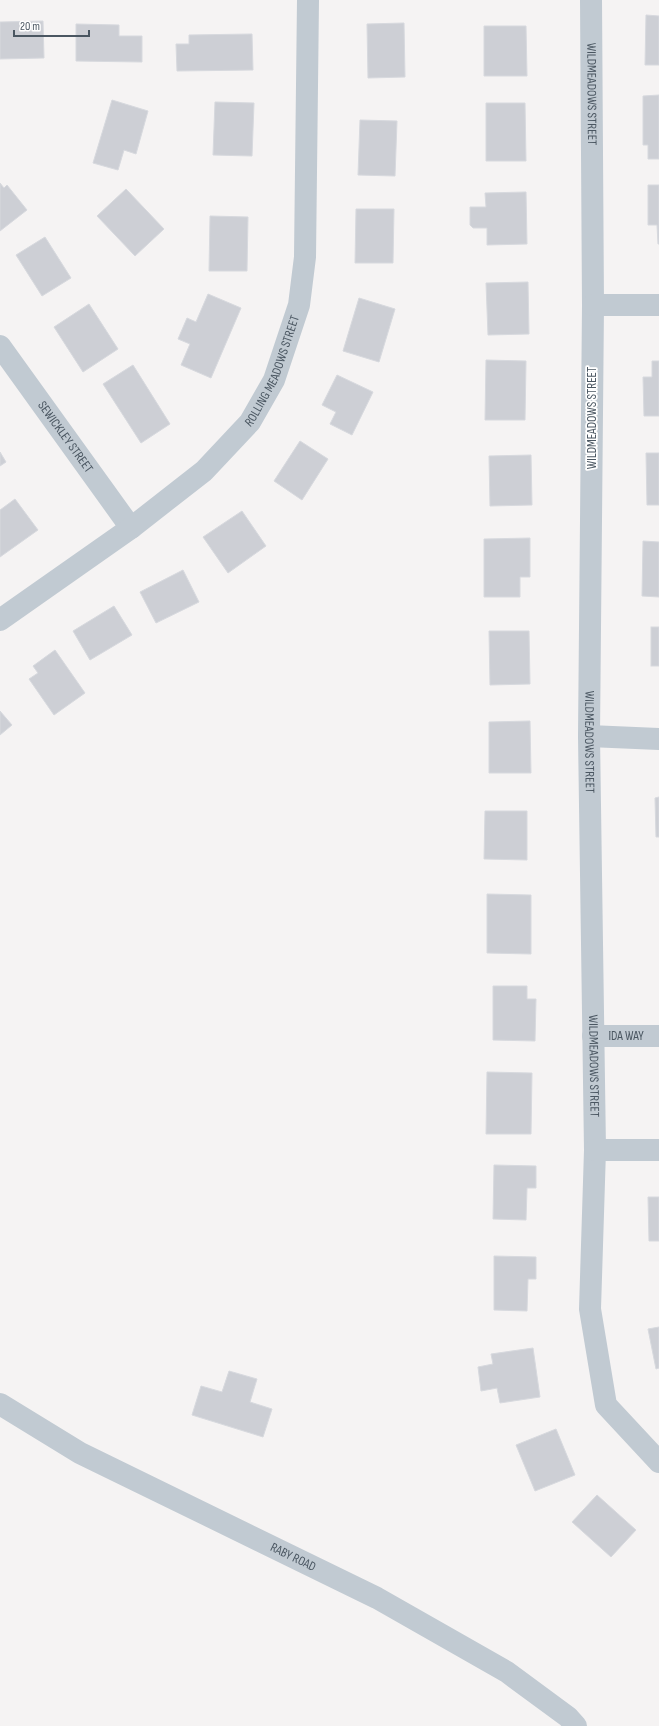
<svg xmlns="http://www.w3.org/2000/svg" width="659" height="1726" viewBox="0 0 659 1726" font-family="'Sofia Sans Condensed',sans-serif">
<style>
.building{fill:#cdcfd5;stroke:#d7d9de}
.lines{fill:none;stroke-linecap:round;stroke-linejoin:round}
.minor{stroke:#c1cad2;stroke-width:22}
.labels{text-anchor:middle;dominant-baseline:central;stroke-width:3.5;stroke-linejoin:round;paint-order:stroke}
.street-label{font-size:13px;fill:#4a5661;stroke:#fff}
</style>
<rect width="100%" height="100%" fill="#f5f3f3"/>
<!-- building -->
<g class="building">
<path d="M646,15L659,16V65H645Z"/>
<path d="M43,21L44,58L0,59V22Z"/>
<path d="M404,23L405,77L368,78L367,24Z"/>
<path d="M76,24L119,25V36H142V62L76,61Z"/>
<path d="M484,26H526L527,76H484Z"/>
<path d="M252,34L253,70L177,71L176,44H189V35Z"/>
<path d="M659,95V159H648V145H643V96Z"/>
<path d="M112,100L148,111L136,154L124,150L118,170L93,163Z"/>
<path d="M215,102L254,103L252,156L213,155Z"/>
<path d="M486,103H525L526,161H486Z"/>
<path d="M360,120L397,121L395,176L358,175Z"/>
<path d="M0,183L4,188L7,185L27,210L0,231Z"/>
<path d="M648,185H659V244H658L657,225H648Z"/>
<path d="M126,189L164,229L135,256L97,216Z"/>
<path d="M526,192L527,244L487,245V228H473L470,225V207H486L485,193Z"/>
<path d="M356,209H394L393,263H355Z"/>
<path d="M210,216L248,217L247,271H209Z"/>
<path d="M45,237L71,278L42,296L16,255Z"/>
<path d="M528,282L529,334L488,335L486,283Z"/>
<path d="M208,294L241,308L211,378L181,365L190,344L178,339L187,318L196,322Z"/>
<path d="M359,298L395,309L379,362L343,351Z"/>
<path d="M89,304L118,349L83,372L54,327Z"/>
<path d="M486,360L526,361L525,420H485Z"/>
<path d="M652,361H659V416H644L643,377H652Z"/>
<path d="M133,365L170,424L141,443L103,384Z"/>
<path d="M337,375L373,392L352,435L330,424L336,412L322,405Z"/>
<path d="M300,441L328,459L302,500L274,481Z"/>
<path d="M0,452L6,462L0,466Z"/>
<path d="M646,453H659V505H647Z"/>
<path d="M531,455L532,505L490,506L489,456Z"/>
<path d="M15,499L38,530L0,557V510Z"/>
<path d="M242,511L266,546L228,573L203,537Z"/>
<path d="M530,538V577H520V597H484V539Z"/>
<path d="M643,541L659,542V597L642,596Z"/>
<path d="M183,570L199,602L156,623L140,592Z"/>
<path d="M114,606L132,635L90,660L73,631Z"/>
<rect x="651" y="627" width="8" height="39"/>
<path d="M489,631H529L530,684L490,685Z"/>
<path d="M55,650L85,693L54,715L29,679L38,673L33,666Z"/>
<path d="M0,711L12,725L0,735Z"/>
<path d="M530,721L531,773H489V722Z"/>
<path d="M659,797V837H656L655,798Z"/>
<path d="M485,811H527V860L484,859Z"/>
<path d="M487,894L531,895V954L487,953Z"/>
<path d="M493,986H527V999H536L535,1041L493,1040Z"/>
<path d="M487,1072L532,1073L531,1134H486Z"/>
<path d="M494,1165L536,1166V1188H527L526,1220L493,1219Z"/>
<path d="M648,1197H659V1241H649Z"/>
<path d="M494,1256L536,1257V1279H528L527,1311L494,1310Z"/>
<path d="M659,1327V1368L656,1369L648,1329Z"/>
<path d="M533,1348L540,1397L500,1403L497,1388L481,1391L478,1367L493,1364L491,1354Z"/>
<path d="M229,1371L257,1379L250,1402L272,1409L263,1437L192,1415L201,1386L222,1392Z"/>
<path d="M556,1429L575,1475L535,1491L516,1445Z"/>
<path d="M597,1495L636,1530L611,1557L572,1522Z"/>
</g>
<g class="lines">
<!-- minor -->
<g class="minor">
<path id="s1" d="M591,0L593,305L589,736L595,1150L590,1309L606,1405L659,1462"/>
<path d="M593,305H659"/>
<path id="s2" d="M0,346L131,528"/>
<path id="s3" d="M0,620L131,528L204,471L250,422L274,380L299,305L305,257L308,0"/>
<path d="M589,736L659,739"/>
<path id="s4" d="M593,1036H659"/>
<path d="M595,1150H659"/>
<path id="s5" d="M0,1404L80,1453L377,1598L507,1672L568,1717L576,1726"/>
</g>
</g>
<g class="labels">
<!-- street labels -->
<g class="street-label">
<text stroke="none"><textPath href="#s1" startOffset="94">WILDMEADOWS STREET</textPath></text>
<text stroke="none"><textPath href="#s3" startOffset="376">ROLLING MEADOWS STREET</textPath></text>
<text transform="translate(592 418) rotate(-90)">WILDMEADOWS STREET</text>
<text stroke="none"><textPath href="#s2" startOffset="112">SEWICKLEY STREET</textPath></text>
<text stroke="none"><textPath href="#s1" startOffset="742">WILDMEADOWS STREET</textPath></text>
<text stroke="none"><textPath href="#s4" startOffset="33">IDA WAY</textPath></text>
<text stroke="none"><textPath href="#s1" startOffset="1066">WILDMEADOWS STREET</textPath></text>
<text stroke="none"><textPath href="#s5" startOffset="331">RABY ROAD</textPath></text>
</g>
</g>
<!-- scale -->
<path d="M14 30v6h75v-6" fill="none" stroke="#4a5661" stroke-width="2"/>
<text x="20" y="30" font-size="12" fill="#4a5661" stroke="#ffffff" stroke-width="3" paint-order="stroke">20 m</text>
</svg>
